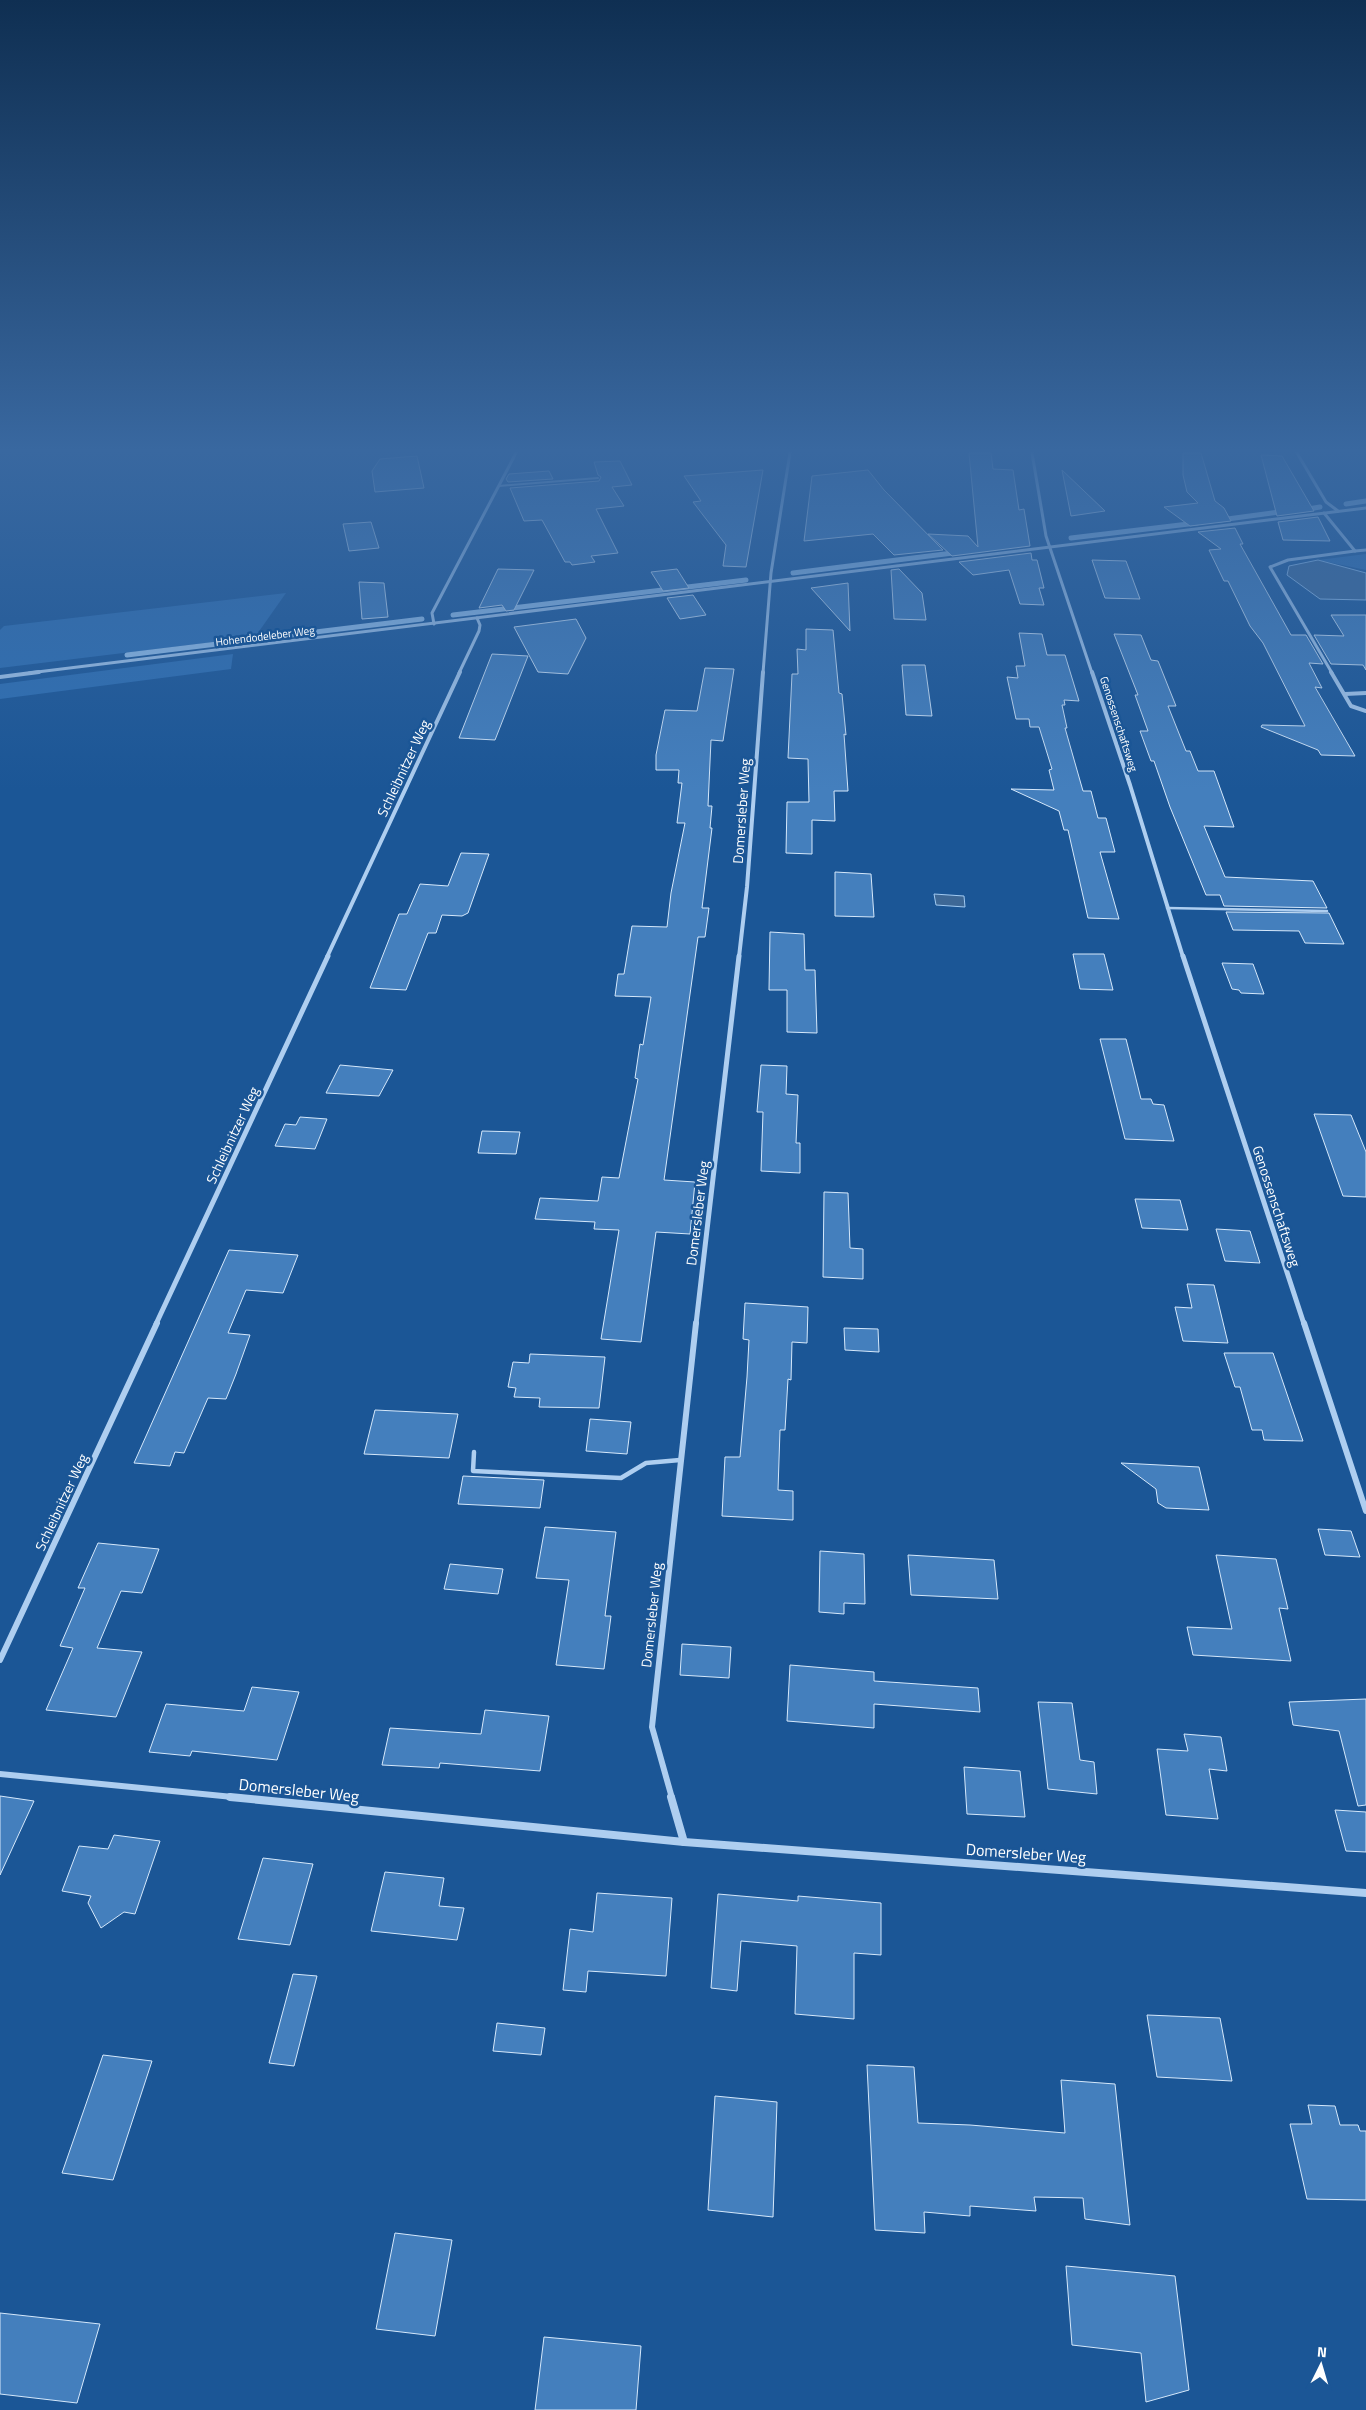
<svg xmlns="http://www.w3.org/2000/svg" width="1366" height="2410" viewBox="0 0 1366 2410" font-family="'Titillium Web',sans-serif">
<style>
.green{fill:#2f70b4}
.water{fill:#3e6896;stroke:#a1caf2}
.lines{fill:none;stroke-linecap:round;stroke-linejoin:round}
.stream{stroke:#a1caf2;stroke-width:5}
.building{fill:#447fbd;stroke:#d5e8fb}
.service-far2{stroke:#aecef0;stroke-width:2}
.service-far1{stroke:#aecef0;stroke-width:2.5}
.service{stroke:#aecef0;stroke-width:4.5}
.minor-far4{stroke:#aecef0;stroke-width:3}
.minor-far3{stroke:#aecef0;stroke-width:4}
.minor-far2{stroke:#aecef0;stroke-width:5}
.minor-far1{stroke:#aecef0;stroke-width:6}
.minor{stroke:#aecef0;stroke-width:8}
.labels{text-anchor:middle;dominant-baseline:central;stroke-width:5;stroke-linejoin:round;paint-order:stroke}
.far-street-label{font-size:11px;fill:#fff;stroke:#1b5696}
.street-label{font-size:14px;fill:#fff;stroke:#1b5696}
.near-street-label{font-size:16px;fill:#fff;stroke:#1b5696}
</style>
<rect width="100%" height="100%" fill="#1b5696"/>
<!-- green -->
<g class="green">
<path d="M1366,554V570L1318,560Z"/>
<path d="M286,593L255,637L0,668V630L4,626Z"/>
<path d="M233,654L231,669L0,699V684Z"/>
</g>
<!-- water -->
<g class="water">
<path d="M1318,560L1366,573V600L1320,599L1287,575L1289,566Z"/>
<path d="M934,894L964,896L965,907L936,905Z"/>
</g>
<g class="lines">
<!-- stream -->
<g class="stream">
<path d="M1346,504L1366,501"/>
<path d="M1302,510L1320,507"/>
<path d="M1220,520L1286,511"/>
<path d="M1071,538L1197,523"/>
<path d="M793,573L961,552"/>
<path d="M453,615L746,580"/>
<path d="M127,655L422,619"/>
</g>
</g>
<!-- building -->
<g class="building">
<path d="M969,453H991L993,469L1013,470L1019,510L1024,509L1030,546L952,556L928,534L968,536L978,547Z"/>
<path d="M1183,453H1201L1215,501L1224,508L1231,521L1190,526L1164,507L1198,503L1187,492L1183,475Z"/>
<path d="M1261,455L1282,456L1314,511L1277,516Z"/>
<path d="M417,456L424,488L375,492L372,471L380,459Z"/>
<path d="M620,461L632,485L612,487L624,506L596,509L618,553L591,556L595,562L572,565L570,562H565L542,520L524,521L510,488L599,481L601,477L598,475L594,462Z"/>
<path d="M763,470L746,567L723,566L726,545L693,502L701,501L684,476Z"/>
<path d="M868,470L884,490L943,550L894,555L873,534L804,541L812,476Z"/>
<path d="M1062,470L1105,511L1071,516Z"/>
<path d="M549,471L553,479L508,482L506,479L509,474Z"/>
<path d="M1318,517L1330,541L1283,540L1278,522Z"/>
<path d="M371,522L379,548L349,551L343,524Z"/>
<path d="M1235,528L1243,544H1240L1291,635H1306L1323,664L1309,663L1322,688L1315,687L1355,756L1321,755L1318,750L1261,727L1262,725L1305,726L1263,643L1250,626L1228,581H1224L1209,550L1221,549L1198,532Z"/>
<path d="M1031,553L1032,560H1037L1044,588H1039L1044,605L1020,604L1009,570L973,575L959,562Z"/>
<path d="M1092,560L1126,561L1140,599L1105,598Z"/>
<path d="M498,569L534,570L514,610L506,611L502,605L479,608Z"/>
<path d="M677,569L689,588L663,591L651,572Z"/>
<path d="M899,569L922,593L926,620L894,619L891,570Z"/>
<path d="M359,582L384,583L388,617L362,619Z"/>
<path d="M848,583L850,631L811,588Z"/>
<path d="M693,595L706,615L680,619L667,598Z"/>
<path d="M1331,615H1366V670L1363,665L1331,664L1314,635L1344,636Z"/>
<path d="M576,619L586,638L568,674L538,672L514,627Z"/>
<path d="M806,629L833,630L839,693L842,694L846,735L844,734L848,791H834L835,821L812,820V854L786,853L787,802H809L808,759L788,758L792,674H798L797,649L806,650Z"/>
<path d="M1019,633L1042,634L1047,655H1065L1079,701L1064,700L1065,705H1062L1067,728H1065L1083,791H1091L1098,818H1106L1115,852H1100L1119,919L1088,918L1068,830H1064L1059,811L1011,789L1054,790L1049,770L1052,769L1039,727H1030L1029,719H1016L1007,677L1018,678L1016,666H1025Z"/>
<path d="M1114,634L1141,635L1151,660L1158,661L1176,706H1168L1186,751H1190L1198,771H1214L1234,827L1204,826L1225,877L1313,881L1327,908L1224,906L1220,895H1206L1170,807L1154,761H1151L1140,731H1148L1135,695H1138Z"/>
<path d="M492,654L528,656L495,740L459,738Z"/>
<path d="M902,665H925L932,716L906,715Z"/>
<path d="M705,668L734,669L723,741L711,740L708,806H712L710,828H712L702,908H709L705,937H698L664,1180L695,1182L690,1234L656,1232L641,1342L601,1339L619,1230L594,1229L595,1222L535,1219L540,1198L598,1201L602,1177L619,1178L638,1079L635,1078L640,1044L643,1045L651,997L615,996L618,974H624L632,926L667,927L671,893L685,823H677L682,783H678L679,770H656V755L665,710L697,711Z"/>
<path d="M461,853L489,854L468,913L462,916L442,915L436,933H428L406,990L370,988L399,914H407L420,884L448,886Z"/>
<path d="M835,872L871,874L874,917L835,916Z"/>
<path d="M1226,912L1329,913L1344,944L1305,943L1299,931L1233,930Z"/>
<path d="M770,932L804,934L805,970H815L817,1033L787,1032V990H769Z"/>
<path d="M1073,954H1104L1113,990L1080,989Z"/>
<path d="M1222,963L1253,964L1264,994L1241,993L1239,990L1232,989Z"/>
<path d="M1100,1039H1126L1141,1099H1151L1153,1104L1164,1105L1174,1141L1125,1139Z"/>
<path d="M340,1065L393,1070L379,1096L326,1093Z"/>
<path d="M761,1065L787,1066L786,1094L798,1095L796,1143H800V1173L761,1171L763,1112H757Z"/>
<path d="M1314,1114L1351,1115L1366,1152V1197L1343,1196Z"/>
<path d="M300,1117L327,1119L315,1149L275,1146L285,1124L296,1125Z"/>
<path d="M482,1131L520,1132L516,1154L478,1153Z"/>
<path d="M824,1192L848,1193L850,1248L863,1249V1279L823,1277Z"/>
<path d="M1135,1199L1180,1200L1188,1230L1142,1228Z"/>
<path d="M1216,1229L1250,1231L1260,1263L1225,1261Z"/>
<path d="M229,1250L298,1255L283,1293L246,1290L228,1333L250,1335L236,1374L226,1399L208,1398L184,1453L175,1452L170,1466L134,1463Z"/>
<path d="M1187,1284L1214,1285L1228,1343L1183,1341L1175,1307L1192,1308Z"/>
<path d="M745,1303L808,1307L807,1343L792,1342L791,1380L788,1379L785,1430H780L778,1490L793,1491V1520L722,1516L725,1457H740L747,1377L749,1340L743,1339Z"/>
<path d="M844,1328L878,1329L879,1352L845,1350Z"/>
<path d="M1224,1353H1273L1303,1441L1264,1440L1262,1430H1252L1240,1387H1235Z"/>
<path d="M530,1354L605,1357L599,1408L539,1407L540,1398L514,1397L516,1388L508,1387L513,1362L529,1363Z"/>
<path d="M375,1410L458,1414L449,1458L364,1454Z"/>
<path d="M590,1419L631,1422L627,1454L586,1451Z"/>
<path d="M1121,1463L1199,1467L1209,1510L1166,1508L1158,1503L1156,1489Z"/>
<path d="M463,1476L544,1480L540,1508L458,1504Z"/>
<path d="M545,1527L616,1532L605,1616H611L604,1669L556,1665L569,1580L536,1578Z"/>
<path d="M1318,1529L1351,1531L1360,1557L1325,1555Z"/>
<path d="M98,1543L159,1549L142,1593L121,1591L97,1648L142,1652L116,1717L46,1710L73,1648L60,1646L85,1588H78Z"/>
<path d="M820,1551L864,1554L865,1604L844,1603V1614L819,1612Z"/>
<path d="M908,1555L994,1560L998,1599L911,1595Z"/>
<path d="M1216,1555L1276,1559L1288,1609L1279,1608L1291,1661L1193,1655L1187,1627L1232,1629Z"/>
<path d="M450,1564L503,1569L498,1594L444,1589Z"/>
<path d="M682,1644L731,1647L729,1678L680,1675Z"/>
<path d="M790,1665L874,1672V1681L978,1688L980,1712L874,1704V1728L787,1721Z"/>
<path d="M252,1687L299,1692L277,1760L192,1751L190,1756L149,1752L166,1704L244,1711Z"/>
<path d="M1366,1699V1805L1358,1806L1339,1731L1293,1725L1289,1702Z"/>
<path d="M1038,1702L1072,1703L1080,1760L1094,1762L1097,1794L1048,1789Z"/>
<path d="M485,1710L549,1716L540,1771L440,1763L439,1768L382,1765L390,1728L481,1734Z"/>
<path d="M1184,1734L1221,1737L1227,1771L1209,1769L1218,1819L1166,1815L1157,1749L1188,1751Z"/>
<path d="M964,1767L1020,1771L1025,1817L967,1814Z"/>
<path d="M0,1796L34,1801L0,1875Z"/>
<path d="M1335,1810L1366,1812V1852L1346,1851Z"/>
<path d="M114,1835L160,1841L135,1914L124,1912L101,1928L88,1903L91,1896L62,1891L79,1846L108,1849Z"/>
<path d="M263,1858L313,1864L290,1945L238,1939Z"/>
<path d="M385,1872L444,1878L439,1906L464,1908L457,1940L371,1931Z"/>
<path d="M597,1893L672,1898L666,1976L588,1971L586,1992L563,1990L570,1929L593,1932Z"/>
<path d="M718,1894L798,1901V1896L881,1903V1955L854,1953V2019L795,2014L797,1946L741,1941L737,1991L711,1988Z"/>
<path d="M293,1974L317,1976L294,2066L269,2063Z"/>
<path d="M1147,2015L1220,2018L1232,2081L1157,2077Z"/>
<path d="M497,2023L545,2028L541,2055L493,2051Z"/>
<path d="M103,2055L152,2061L113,2180L62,2173Z"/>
<path d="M867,2065L914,2067L918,2123L970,2125L1065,2133L1061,2080L1115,2084L1130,2225L1085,2219L1083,2198L1034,2197L1036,2211L970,2206V2216L924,2212L925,2233L875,2230Z"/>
<path d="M715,2096L777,2102L773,2217L708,2210Z"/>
<path d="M1308,2105L1335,2106L1340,2125H1358L1360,2131H1366V2200L1307,2199L1290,2124H1312Z"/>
<path d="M395,2233L452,2240L435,2336L376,2329Z"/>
<path d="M1066,2266L1175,2276L1189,2390L1146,2402L1141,2353L1072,2345Z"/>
<path d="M0,2313L100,2324L77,2403L0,2394Z"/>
<path d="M544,2337L641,2346L636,2410H535Z"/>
</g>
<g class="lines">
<!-- service-far2 -->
<path class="service-far2" d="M499,486L598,478"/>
<!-- service-far1 -->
<path class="service-far1" d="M1167,908L1327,911"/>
<!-- service -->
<path class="service" d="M474,1452L473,1471L621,1478L646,1463L680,1460"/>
<!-- minor-far4 -->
<g class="minor-far4">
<path d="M1032,453L1046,536L1092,673"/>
<path d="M1297,453L1326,502L1338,511"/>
<path d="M1324,513L1355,551L1366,550"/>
<path d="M434,624L432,613L516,453"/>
<path d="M29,673L1366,508"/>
<path d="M459,673L479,631L480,625L477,618"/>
<path d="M763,673L771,573L790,453"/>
<path d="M1332,673L1270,567L1288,560L1355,551"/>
</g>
<!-- minor-far3 -->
<g class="minor-far3">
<path d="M1092,672L1130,785L1183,957"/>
<path d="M1331,672L1351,706L1366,711"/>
<path d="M0,677L39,672"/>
<path d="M1345,694L1366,693"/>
<path d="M327,957L460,672"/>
<path d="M739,957L747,887L763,672"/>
</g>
<!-- minor-far2 -->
<g class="minor-far2">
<path d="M1183,956L1304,1324"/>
<path d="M156,1324L328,956"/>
<path d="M696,1324L739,956"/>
</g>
<!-- minor-far1 -->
<g class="minor-far1">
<path d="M1304,1323L1366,1511"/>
<path d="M0,1660L157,1323"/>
<path d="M0,1774L243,1798"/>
<path d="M672,1798L652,1727L696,1323"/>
</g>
<!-- minor -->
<g class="minor">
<path d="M230,1797L684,1842L1366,1893"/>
<path d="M671,1797L684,1842"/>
</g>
</g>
<!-- sky -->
<linearGradient id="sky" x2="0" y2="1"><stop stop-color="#0f2f52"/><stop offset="0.57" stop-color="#3968a0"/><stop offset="1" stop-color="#3968a0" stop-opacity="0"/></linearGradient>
<rect width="1366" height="790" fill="url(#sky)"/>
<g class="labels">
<!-- far-street labels -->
<g class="far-street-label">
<text transform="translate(265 636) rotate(-7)">Hohendodeleber Weg</text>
<text transform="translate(1119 724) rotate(72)">Genossenschaftsweg</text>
</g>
<!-- street labels -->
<g class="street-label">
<text transform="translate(403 768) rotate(-65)">Schleibnitzer Weg</text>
<text transform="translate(741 811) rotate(-86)">Domersleber Weg</text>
<text transform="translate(232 1135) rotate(-65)">Schleibnitzer Weg</text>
<text transform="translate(1277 1206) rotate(72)">Genossenschaftsweg</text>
<text transform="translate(697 1213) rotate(-83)">Domersleber Weg</text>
<text transform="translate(61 1502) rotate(-65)">Schleibnitzer Weg</text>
<text transform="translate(651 1615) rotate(-84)">Domersleber Weg</text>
</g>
<!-- near-street labels -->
<g class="near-street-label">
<text transform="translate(299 1790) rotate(6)">Domersleber Weg</text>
<text transform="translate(1026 1853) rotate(4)">Domersleber Weg</text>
</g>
</g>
<!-- north arrow -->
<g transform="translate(1321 2365) rotate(5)" stroke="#1b5696" stroke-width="4" paint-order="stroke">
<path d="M0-4L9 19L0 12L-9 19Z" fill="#ffffff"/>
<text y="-8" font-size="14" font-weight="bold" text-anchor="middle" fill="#ffffff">N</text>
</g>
</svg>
